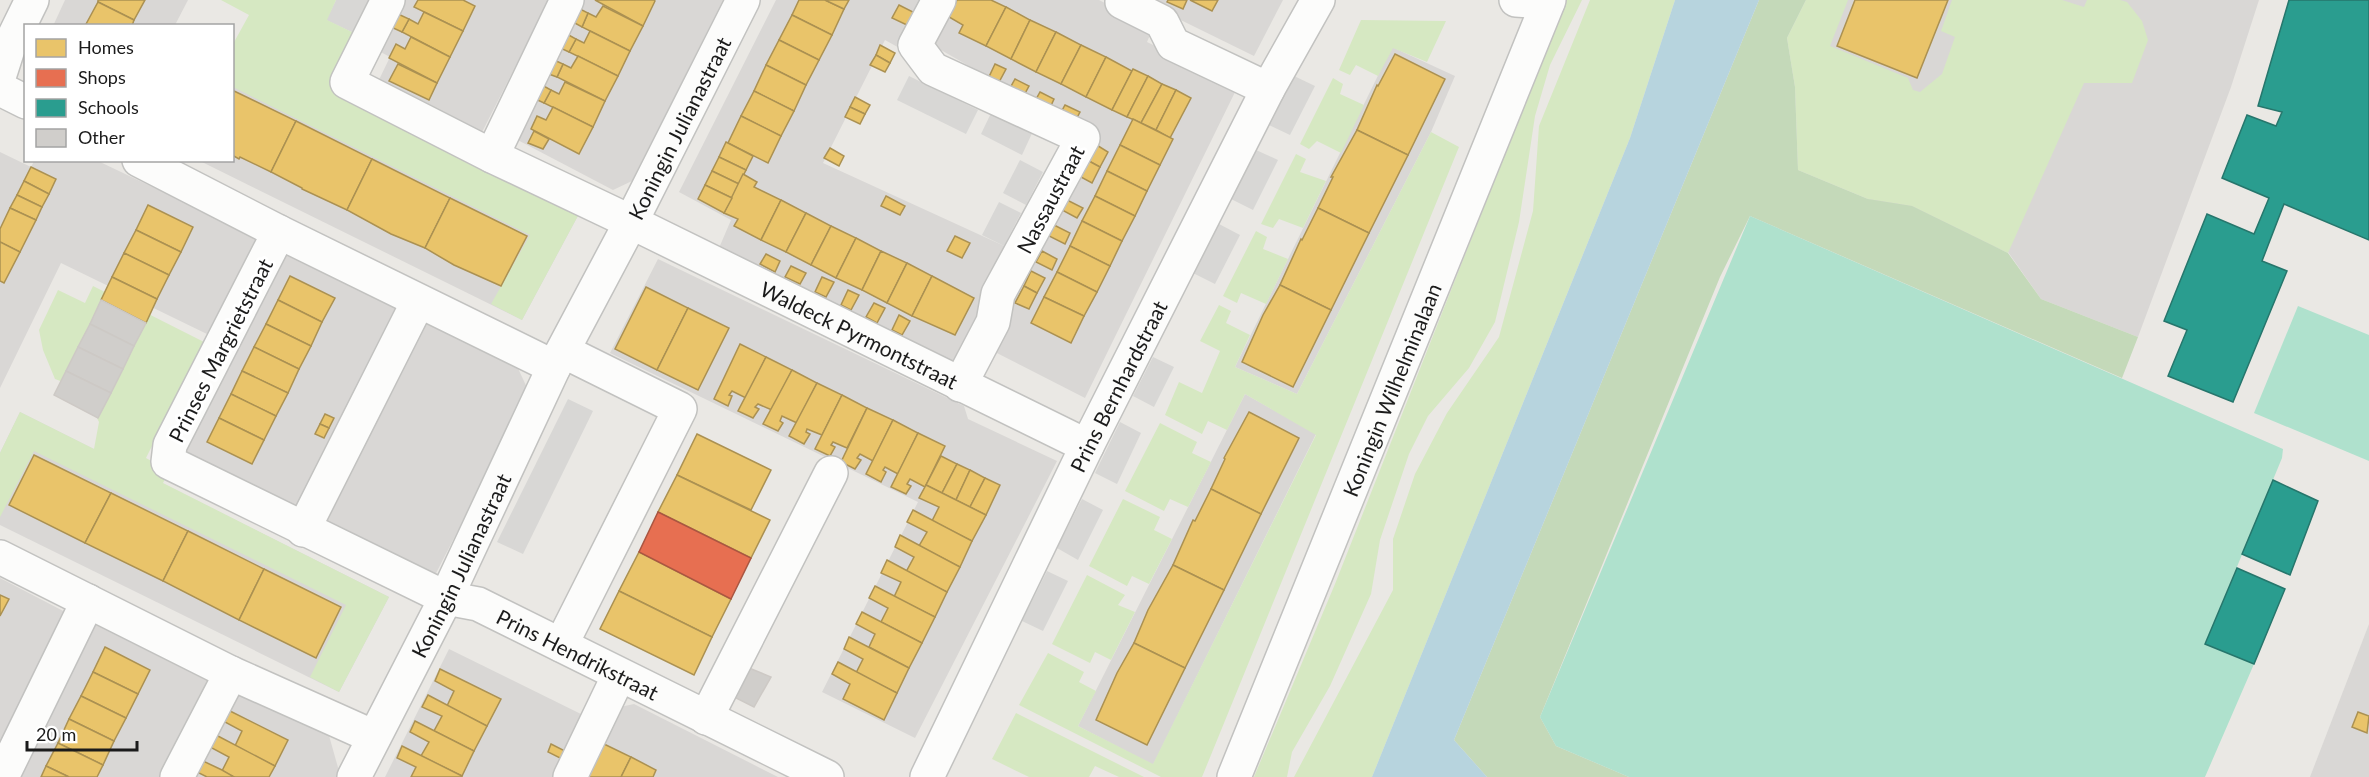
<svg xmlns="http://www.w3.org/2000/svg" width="2369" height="777" viewBox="0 0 2369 777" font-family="Lato,sans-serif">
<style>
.residential{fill:#d9d7d5}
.religious{fill:#d8d7d5}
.grass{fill:#d6e8c2}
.forest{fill:#c4d9b9}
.pitch{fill:#afe1cd}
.water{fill:#b7d4de}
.homes{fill:#e9c46a;stroke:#ab9152;stroke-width:1.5}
.shops{fill:#e76f51;stroke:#aa5641;stroke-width:1.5}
.schools{fill:#2a9d8f;stroke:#26766c;stroke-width:1.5}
.building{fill:#d0cecb;stroke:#cdc9c5;stroke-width:1.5}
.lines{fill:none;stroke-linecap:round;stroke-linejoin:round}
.street-casing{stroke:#c2c2c0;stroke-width:36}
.street{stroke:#fcfcfb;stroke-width:33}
.labels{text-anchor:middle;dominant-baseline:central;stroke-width:6;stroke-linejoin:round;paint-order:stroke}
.street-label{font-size:21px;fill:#1b1b1b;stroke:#fff}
</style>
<rect width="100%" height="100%" fill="#eae8e4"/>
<!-- residential -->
<g class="residential">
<path d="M65,0H188L175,25L53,26Z"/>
<path d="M401,0H549L478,140L375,88L390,57L375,49Z"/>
<path d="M578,0H723L632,181L613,190L510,136Z"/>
<path d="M776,0H928L903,50L885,40L823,163L1013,250L952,365L719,248L731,220L679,192Z"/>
<path d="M957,0H1099L1153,28L1147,42L1238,86L1085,398L989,349L1095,138L934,46Z"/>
<path d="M1140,0H1283L1254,56Z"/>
<path d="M1806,0H2259L2231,87L2138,337L2041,299L2008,252L1868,199Z"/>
<path d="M1392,47L1455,76L1431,132L1297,394L1235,367Z"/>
<path d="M233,59L580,212L522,320L200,161L232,160Z"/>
<path d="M0,152L31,167L34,161H98L259,238L209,335L61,263L0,388Z"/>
<path d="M279,248L398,306L296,511L174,454Z"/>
<path d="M658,259L964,406L968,419L1057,461L915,738L822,692L918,502L610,353Z"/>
<path d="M419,320L516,364L529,392L432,581L315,524Z"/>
<path d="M1245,394L1316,434L1153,765L1078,726Z"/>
<path d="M20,412L389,597L339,692L0,525V453Z"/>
<path d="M0,578L69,614L0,756Z"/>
<path d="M93,616L215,679L166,777H16Z"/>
<path d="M2369,624V777H2310Z"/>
<path d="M449,649L587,717L558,777H385Z"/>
<path d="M236,691L328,732L339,771L336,777H194Z"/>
<path d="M634,704L778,777H583L620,707Z"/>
</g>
<!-- religious -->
<g class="religious">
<path d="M336,0H373L356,34L326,20Z"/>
<path d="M1292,75L1315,86L1290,135L1267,124Z"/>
<path d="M909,76L978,110L966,134L897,100Z"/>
<path d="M993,109L1034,129L1022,155L981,134Z"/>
<path d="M1256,150L1278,160L1253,210L1231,199Z"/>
<path d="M1020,160L1043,172L1026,205L1003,193Z"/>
<path d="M999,202L1021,213L1004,246L982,235Z"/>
<path d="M1219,224L1240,235L1215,284L1193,273Z"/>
<path d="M1153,357L1174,367L1154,407L1133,396Z"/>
<path d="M568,399L593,411L523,554L497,542Z"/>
<path d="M1120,422L1141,433L1117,484L1095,473Z"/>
<path d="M1082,499L1103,510L1078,560L1057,548Z"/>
<path d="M1047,571L1068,581L1043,631L1022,621Z"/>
</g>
<!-- grass -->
<g class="grass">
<path d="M221,0H336L327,20L356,34L331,87L580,212L522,320L491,304L530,235L233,87V44L249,15Z"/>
<path d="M1560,0H1582L1550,65L1535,116L1519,222L1495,322L1469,368L1428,416L1409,454L1380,540L1371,594L1330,686L1292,752L1287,777H1254L1335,584L1553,32Z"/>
<path d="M1590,0H1675L1630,138L1372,777H1294L1393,590V539L1415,474L1447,413L1499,337L1533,211L1539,126Z"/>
<path d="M1806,0H1848L1830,46L1908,78L1913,90L1920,92L1942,74L1955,37L1941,31L1952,0H2062L2084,7L2087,0H2120L2127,2L2142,21L2148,40L2132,83H2084L2008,253L1912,206L1868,199L1798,170L1795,87L1787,38Z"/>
<path d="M1361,20L1446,21L1427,62L1393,48L1378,76L1356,65L1350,75L1339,70Z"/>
<path d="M1333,78L1343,84L1340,94L1364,105L1341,153L1317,141L1309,149L1300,144Z"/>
<path d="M1431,132L1459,147L1202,777H1161L1019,705L1048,653L1084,672L1079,682L1096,691L1078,726L1153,764L1316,435L1245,394L1227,430L1208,421L1202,434L1165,415L1179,382L1202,393L1220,351L1200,341L1219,305L1231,311L1226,323L1250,335L1235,367L1297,394Z"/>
<path d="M1296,154L1306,159L1300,172L1326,181L1303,228L1279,219L1273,228L1261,224Z"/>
<path d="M1256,231L1267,237L1263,249L1288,259L1266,304L1241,293L1237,303L1223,296Z"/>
<path d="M93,286L204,342L146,458L169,471L163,483L389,597L339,692L310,677L346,605L34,451L0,517V453L20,412L94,449L99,422L82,389L55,379L43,350L39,330L58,290L85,303Z"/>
<path d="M1160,423L1197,442L1192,453L1211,462L1188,507L1170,499L1164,511L1125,491Z"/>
<path d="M1123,499L1160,517L1154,530L1172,539L1149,584L1132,576L1127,586L1089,566Z"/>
<path d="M1087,575L1125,595L1118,605L1135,612L1111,660L1095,652L1090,663L1052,644Z"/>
<path d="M1016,713L1144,777H1119L1095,766L1089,777H1029L992,759Z"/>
</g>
<!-- forest -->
<path class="forest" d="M1759,0H1806L1787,38L1795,87L1798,170L1868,199L1912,206L2008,253L2041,299L2138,337L2122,378L1750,216L1720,277L1540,717L1556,746L1629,777H1487L1454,740Z"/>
<!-- pitch -->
<g class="pitch">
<path d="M1750,216L2283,449L2282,458L2205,644L2254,664L2205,777H1629L1556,746L1540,717Z"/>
<path d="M2298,306L2369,335V461L2254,413Z"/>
</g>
<!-- water -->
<path class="water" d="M1675,0H1759L1454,740L1487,777H1372L1630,138Z"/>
<!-- homes -->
<g class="homes">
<path d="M98,0H145L134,20L98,2Z"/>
<path d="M418,0H463L475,6L463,31L414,7Z"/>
<path d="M595,0H654L655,1L643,26Z"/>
<path d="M799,0H825L844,9L832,35L792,15Z"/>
<path d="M825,0H849L844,9Z"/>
<path d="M957,0H991L1006,7L986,46L959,33L963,25L949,17Z"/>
<path d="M1168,0H1187L1183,9L1167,2Z"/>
<path d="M1190,0H1218L1212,11Z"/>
<path d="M1855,0H1948L1917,78L1837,46Z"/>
<path d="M98,2L134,20L132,26H85Z"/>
<path d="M899,5L915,13L909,26L892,18Z"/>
<path d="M603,6L643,26L630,51L582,27L588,13L596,17Z"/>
<path d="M1006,7L1030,20L1011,59L986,46Z"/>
<path d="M578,8L588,13L582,27L571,21Z"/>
<path d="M424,12L463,31L450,57L402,32L409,19L418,24Z"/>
<path d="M398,14L409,19L402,32L391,27Z"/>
<path d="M792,15L832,35L819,60L779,40Z"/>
<path d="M1030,20L1056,32L1036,72L1011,59Z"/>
<path d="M590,31L630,51L618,76L569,52L576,39L584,43Z"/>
<path d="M1056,32L1081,45L1061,84L1036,72Z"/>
<path d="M565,33L576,39L569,52L558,47Z"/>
<path d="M411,37L450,57L437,83L389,58L396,44L405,49Z"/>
<path d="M779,40L819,60L806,85L766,65Z"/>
<path d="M880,45L895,53L890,63L876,55Z"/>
<path d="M1081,45L1106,57L1086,97L1061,84Z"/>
<path d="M1395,54L1445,79L1408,155L1357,130L1377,85L1378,86Z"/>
<path d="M876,55L890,63L885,72L870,65Z"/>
<path d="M578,56L618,76L605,101L557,77L563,64L571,68Z"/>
<path d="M1106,57L1132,71L1112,110L1086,97Z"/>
<path d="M552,59L563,64L557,77L546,73Z"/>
<path d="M398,64L437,83L429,100L389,81Z"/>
<path d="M995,64L1006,69L998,84L988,79Z"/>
<path d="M766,65L806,85L794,111L754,91Z"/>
<path d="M1133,69L1148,76L1127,117L1112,110Z"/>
<path d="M1148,76L1162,84L1141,123L1127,117Z"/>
<path d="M1015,79L1029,86L1023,97L1009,90Z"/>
<path d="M565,82L605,101L593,127L544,103L551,90L559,94Z"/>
<path d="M540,84L551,90L544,103L533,98Z"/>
<path d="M1162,84L1176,90L1156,130L1141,123Z"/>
<path d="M232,90L296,121L271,172L240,157L239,159L232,155Z"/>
<path d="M1176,90L1191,98L1170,138L1156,130Z"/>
<path d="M754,91L794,111L781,136L741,116Z"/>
<path d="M1040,92L1054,99L1049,110L1034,103Z"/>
<path d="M855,97L870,105L865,114L850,107Z"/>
<path d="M1065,105L1080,112L1074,123L1059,116Z"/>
<path d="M553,107L593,127L579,154L531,129L537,116L546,120Z"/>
<path d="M850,107L865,114L860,124L845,117Z"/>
<path d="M741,116L781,136L768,163L728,143Z"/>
<path d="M1133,119L1173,139L1160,165L1120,145Z"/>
<path d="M296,121L372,159L347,210L302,189V188L271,172Z"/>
<path d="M1357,130L1408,155L1369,233L1318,208L1333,177H1331Z"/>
<path d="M534,131L549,139L543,149L528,143Z"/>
<path d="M726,142L753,156L746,170L719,157Z"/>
<path d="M1095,144L1108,152L1100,167L1087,160Z"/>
<path d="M1120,145L1160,165L1147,191L1107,171Z"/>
<path d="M830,148L844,156L839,166L824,158Z"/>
<path d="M719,157L746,170L739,184L712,171Z"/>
<path d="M372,159L450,198L425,248L391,234L347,210Z"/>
<path d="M1087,160L1100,167L1092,183L1079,176Z"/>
<path d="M31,167L56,179L49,194L24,181Z"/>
<path d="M712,171L739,184L732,198L705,185Z"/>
<path d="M1107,171L1147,191L1135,216L1095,196Z"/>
<path d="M743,174L757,182L754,187L781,200L761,240L734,226L738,219L724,213Z"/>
<path d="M24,181L49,194L42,207L17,195Z"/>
<path d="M705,185L732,198L724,213L698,199Z"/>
<path d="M17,195L42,207L36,220L10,208Z"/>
<path d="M886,196L905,206L900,215L881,206Z"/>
<path d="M1095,196L1135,216L1122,241L1082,221Z"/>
<path d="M450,198L527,236L501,286L454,265L425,248Z"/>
<path d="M781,200L806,213L786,252L761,240Z"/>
<path d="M1067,200L1083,208L1077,218L1062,210Z"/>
<path d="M148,205L193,227L181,252L136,230Z"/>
<path d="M10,208L36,220L20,252L0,242V229Z"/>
<path d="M1318,208L1369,233L1331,310L1280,285L1301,239L1302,240Z"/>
<path d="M806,213L831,226L811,265L786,252Z"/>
<path d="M1082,221L1122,241L1110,266L1070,246Z"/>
<path d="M1054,225L1070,233L1065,244L1049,236Z"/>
<path d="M831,226L856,238L836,278L811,265Z"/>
<path d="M136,230L181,252L169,275L124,253Z"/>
<path d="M955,236L970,243L962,258L947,251Z"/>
<path d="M856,238L881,251L862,290L836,278Z"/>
<path d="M0,242L20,252L4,283L0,281Z"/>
<path d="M1070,246L1110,266L1097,292L1057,272Z"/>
<path d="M881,251L907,263L887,303L862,290Z"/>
<path d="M1042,251L1057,259L1052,270L1036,262Z"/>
<path d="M124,253L169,275L157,299L112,277Z"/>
<path d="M766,254L780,261L775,272L760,264Z"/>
<path d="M907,263L932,276L912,316L887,303Z"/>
<path d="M791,266L806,273L800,284L785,277Z"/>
<path d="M1031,271L1045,278L1037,293L1024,286Z"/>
<path d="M1057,272L1097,292L1084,316L1044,297Z"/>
<path d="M290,276L335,298L322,322L278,300Z"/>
<path d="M932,276L974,298L955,335L912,316Z"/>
<path d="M112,277L157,299L146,323L101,300Z"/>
<path d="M822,277L834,282L826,297L815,292Z"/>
<path d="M1280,285L1331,310L1293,387L1242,362L1263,315Z"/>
<path d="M1024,286L1037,293L1029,309L1015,303Z"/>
<path d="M646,287L688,308L657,370L615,349Z"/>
<path d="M848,290L859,295L851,310L841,305Z"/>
<path d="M1044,297L1084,316L1071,343L1031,323Z"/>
<path d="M278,300L322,322L311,346L266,324Z"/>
<path d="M874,303L885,308L877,323L866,317Z"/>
<path d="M688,308L729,328L698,390L657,370Z"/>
<path d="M899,315L910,321L902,335L892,330Z"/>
<path d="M266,324L311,346L299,369L254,347Z"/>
<path d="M740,344L766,357L746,398L732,391L729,395L732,396L728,406L714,399Z"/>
<path d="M254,347L299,369L288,393L242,371Z"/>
<path d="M766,357L792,370L772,410L758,404L755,407L759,409L753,418L738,411Z"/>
<path d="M792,370L817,383L797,423L782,416L780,421L783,423L778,431L763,424Z"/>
<path d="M242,371L288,393L276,416L231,394Z"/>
<path d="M817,383L842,395L822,435L807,429L806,432L810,434L804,444L789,436Z"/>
<path d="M231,394L276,416L264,440L219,418Z"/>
<path d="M842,395L867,408L847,448L833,442L831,445L835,447L830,456L815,449Z"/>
<path d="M867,408L893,420L873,461L860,454L857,458L861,460L855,469L841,462Z"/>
<path d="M1249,412L1299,438L1261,514L1211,489L1225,459L1224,458Z"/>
<path d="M325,414L334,418L329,428L320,424Z"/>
<path d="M219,418L264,440L252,464L207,442Z"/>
<path d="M893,420L918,433L898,474L885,467L883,470L886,472L881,482L866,474Z"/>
<path d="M320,424L329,428L324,438L315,434Z"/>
<path d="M918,433L945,446L925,487L910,479L907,484L911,486L906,494L891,487Z"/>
<path d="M697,434L771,470L751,510L677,475Z"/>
<path d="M34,455L111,493L85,543L9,505Z"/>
<path d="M941,456L957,464L942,493L926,485Z"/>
<path d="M957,464L970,470L956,500L942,493Z"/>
<path d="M970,470L985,478L970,507L956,500Z"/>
<path d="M677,475L770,520L751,558L658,512Z"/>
<path d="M985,478L1000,485L986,515L970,507Z"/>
<path d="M926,485L986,515L972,541L932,521L939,507L919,498Z"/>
<path d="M1211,489L1261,514L1224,590L1173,565L1193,520L1195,521Z"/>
<path d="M111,493L188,531L163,581L85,543Z"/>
<path d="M913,510L972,541L960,567L919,546L927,532L907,522Z"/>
<path d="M188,531L264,569L239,620L163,581Z"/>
<path d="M900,535L960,567L947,592L906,572L914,557L895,547Z"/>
<path d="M639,552L731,599L712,637L619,591Z"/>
<path d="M887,560L947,592L935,617L894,597L901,582L881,573Z"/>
<path d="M1173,565L1224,590L1185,668L1134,643L1148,610Z"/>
<path d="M264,569L341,607L316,658L239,620Z"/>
<path d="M875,586L935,617L922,643L881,622L888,608L869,598Z"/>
<path d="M619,591L712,637L694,675L600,629Z"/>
<path d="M0,595L9,599L0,616Z"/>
<path d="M862,612L922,643L909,668L869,647L875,634L856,624Z"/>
<path d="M849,637L909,668L897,693L856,673L863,659L844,649Z"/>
<path d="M1134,643L1185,668L1147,745L1096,720L1117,673Z"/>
<path d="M105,647L150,670L138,694L93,672Z"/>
<path d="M838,662L897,693L884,720L843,699L850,684L832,674Z"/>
<path d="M440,669L501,699L487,726L447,706L454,691L435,681Z"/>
<path d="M93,672L138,694L126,718L81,696Z"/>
<path d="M428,695L487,726L474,751L434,731L442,716L422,707Z"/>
<path d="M81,696L126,718L114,741L69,719Z"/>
<path d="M228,710L288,740L275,766L235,746L242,731L223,721Z"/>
<path d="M2358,712L2369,716L2367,733L2352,727Z"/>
<path d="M69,719L114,741L103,765L58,743Z"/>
<path d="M415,721L474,751L462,776L421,756L429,742L410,732Z"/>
<path d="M216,735L275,766L269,777H234L222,771L229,757L210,747Z"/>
<path d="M58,743L103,765L97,777H69L46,766Z"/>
<path d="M551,744L567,752L564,760L548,752Z"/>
<path d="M604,744L631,757L621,777H588Z"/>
<path d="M402,746L462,776L461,777H411L416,767L397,758Z"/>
<path d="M631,757L656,770L653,777H621Z"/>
<path d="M203,761L222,770L234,777H207L197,772Z"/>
<path d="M46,766L69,777H41Z"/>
</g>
<!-- shops -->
<path class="shops" d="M658,512L751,558L731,599L639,552Z"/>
<!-- schools -->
<g class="schools">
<path d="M2289,0H2369V240L2284,204L2262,261L2287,271L2233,402L2168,376L2187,330L2164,321L2207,214L2254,234L2269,198L2222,178L2247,115L2276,126L2282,112L2258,106Z"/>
<path d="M2273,480L2318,501L2290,575L2242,554Z"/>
<path d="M2237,568L2285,589L2254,664L2205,644Z"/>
</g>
<!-- building -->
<g class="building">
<path d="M101,300L146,323L134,346L90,324Z"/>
<path d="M90,324L134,346L123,369L78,347Z"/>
<path d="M78,347L123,369L111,393L66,371Z"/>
<path d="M66,371L111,393L98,418L54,395Z"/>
<path d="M749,668L771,677L754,707L734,697Z"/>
</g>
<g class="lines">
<defs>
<g id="street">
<path id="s1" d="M388,0L347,82L492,156L631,222L1087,446"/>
<path d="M939,0L915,45L933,69L1083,138L998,294L993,322L960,385"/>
<path d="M1516,0L1548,2"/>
<path d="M1122,2L1162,22L1173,44L1268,89"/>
<path d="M0,74L8,49L32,0"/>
<path d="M0,89L26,102"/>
<path d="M492,156L567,0"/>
<path d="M139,160L279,232L554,367"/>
<path id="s2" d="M279,232L170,445L168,462L446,598L478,604L827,777"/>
<path d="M303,530L418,302"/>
<path d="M0,557L231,673L374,737"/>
<path d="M561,645L680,409L563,351"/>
<path d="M706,718L831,473"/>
<path d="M2,777L88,601"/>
<path d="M177,777L231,673"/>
<path id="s3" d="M354,777L446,598L554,367L631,222L743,0"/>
<path d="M570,777L619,675"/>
<path id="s4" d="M927,777L1087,446L1268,89L1318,0"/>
<path id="s5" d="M1234,777L1549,0"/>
</g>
</defs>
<!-- street casing -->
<use href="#street" class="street-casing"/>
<!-- street -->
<use href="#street" class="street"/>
</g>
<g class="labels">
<!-- street labels -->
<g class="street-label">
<text stroke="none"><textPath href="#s3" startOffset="726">Koningin Julianastraat</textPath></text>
<text transform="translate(1050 199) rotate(-62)">Nassaustraat</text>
<text stroke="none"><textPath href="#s1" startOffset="663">Waldeck Pyrmontstraat</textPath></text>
<text transform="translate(220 350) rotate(-63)">Prinses Margrietstraat</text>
<text stroke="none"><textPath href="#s4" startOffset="435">Prins Bernhardstraat</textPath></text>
<text stroke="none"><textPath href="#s5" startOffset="418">Koningin Wilhelminalaan</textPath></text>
<text stroke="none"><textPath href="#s3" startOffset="237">Koningin Julianastraat</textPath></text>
<text stroke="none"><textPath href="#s2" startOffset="710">Prins Hendrikstraat</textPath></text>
</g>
</g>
<!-- legend -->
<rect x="24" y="24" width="210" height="138" fill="#ffffff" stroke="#a4a4a4" stroke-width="1.5"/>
<rect x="36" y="39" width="30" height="18" fill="#e9c46a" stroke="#a4a4a4" stroke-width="1.5"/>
<text x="78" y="54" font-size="18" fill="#1b1b1b">Homes</text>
<rect x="36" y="69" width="30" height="18" fill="#e76f51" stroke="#a4a4a4" stroke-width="1.5"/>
<text x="78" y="84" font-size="18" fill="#1b1b1b">Shops</text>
<rect x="36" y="99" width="30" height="18" fill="#2a9d8f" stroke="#a4a4a4" stroke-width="1.5"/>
<text x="78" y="114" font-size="18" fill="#1b1b1b">Schools</text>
<rect x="36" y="129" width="30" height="18" fill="#d0cecb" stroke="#a4a4a4" stroke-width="1.5"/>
<text x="78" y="144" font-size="18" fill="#1b1b1b">Other</text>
<!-- scale -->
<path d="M27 741v9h110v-9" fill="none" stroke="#1b1b1b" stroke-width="3"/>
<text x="36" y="741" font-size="18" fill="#1b1b1b" stroke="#ffffff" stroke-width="4.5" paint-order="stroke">20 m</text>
</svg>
